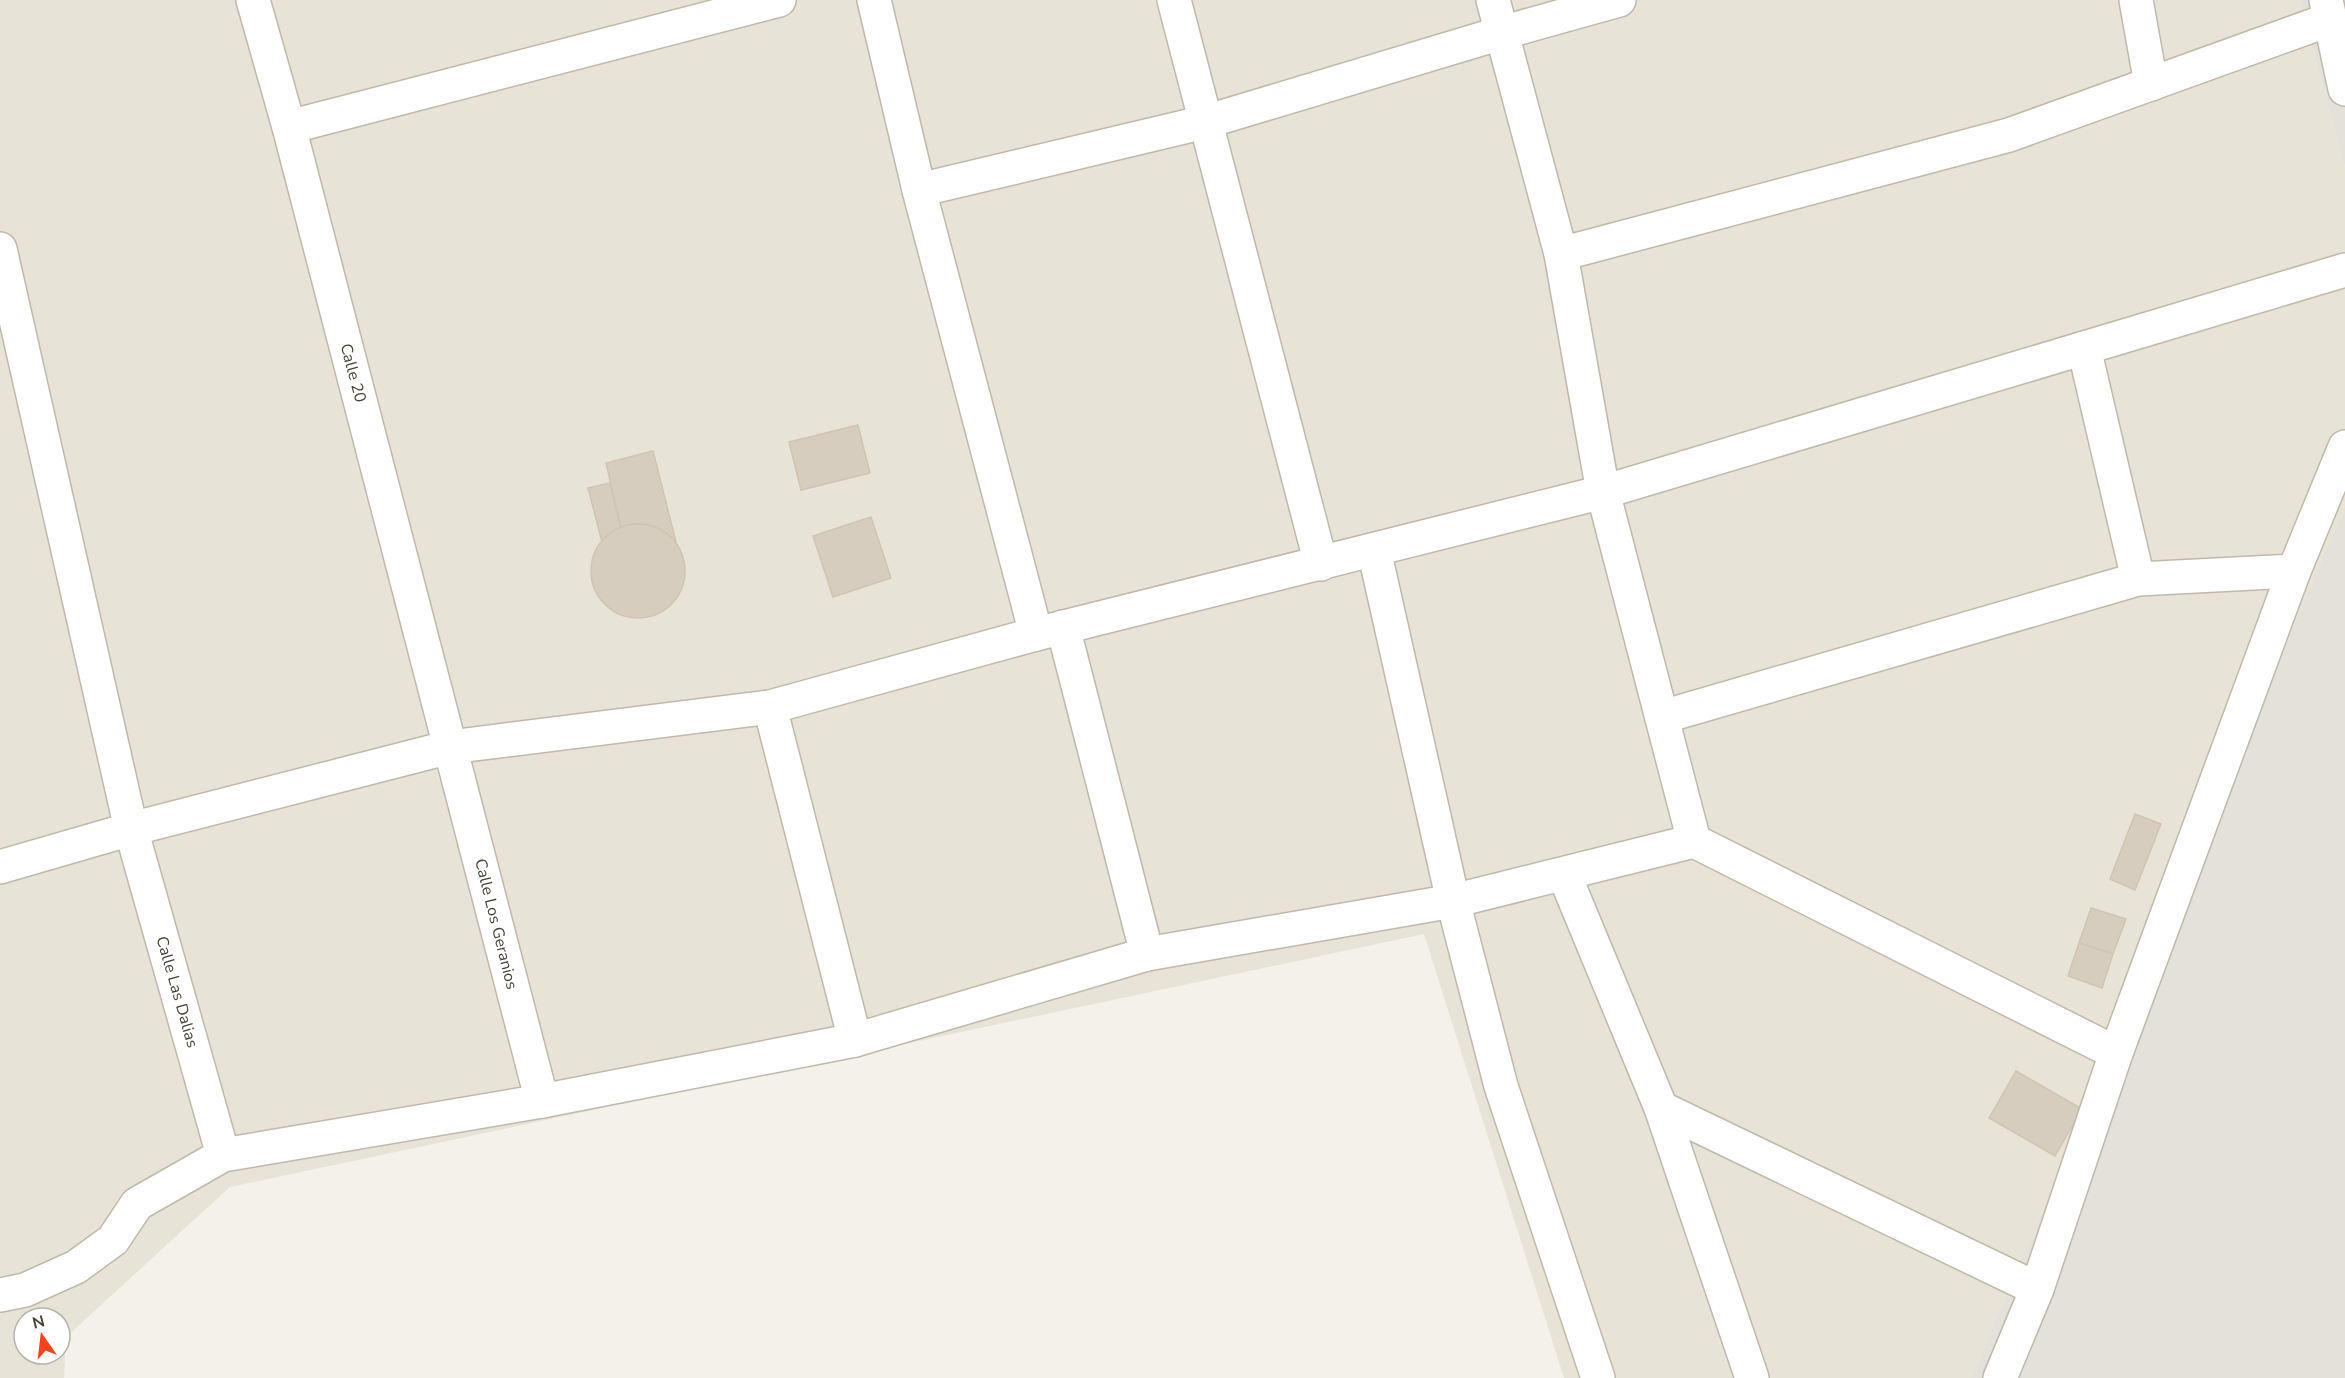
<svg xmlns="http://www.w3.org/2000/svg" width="2345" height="1378" viewBox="0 0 2345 1378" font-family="'Nunito Sans',sans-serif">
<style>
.residential{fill:#e8e3d7;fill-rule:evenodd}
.industrial{fill:#e4e0da}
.building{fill:#d6cdbe;stroke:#d1c5b1;stroke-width:1.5}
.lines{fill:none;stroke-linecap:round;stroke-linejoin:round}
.street-casing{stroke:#c0b9ab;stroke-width:36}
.street{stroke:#fff;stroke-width:33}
.labels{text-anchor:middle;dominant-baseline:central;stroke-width:4.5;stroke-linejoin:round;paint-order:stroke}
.street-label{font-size:16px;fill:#484237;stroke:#fff}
</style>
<rect width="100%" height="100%" fill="#f4f1e9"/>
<!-- residential -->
<path class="residential" d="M0,0H2299L2345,167V506L1971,1378H1564L1424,934L230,1187L66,1337L64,1378H0ZM24,1318H60V1354H24Z"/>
<!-- industrial -->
<g class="industrial">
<path d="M2299,0H2345V167Z"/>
<path d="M2345,506V1378H1971Z"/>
</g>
<!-- building -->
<g class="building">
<path d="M858,425L870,473L801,490L789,442Z"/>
<path d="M653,451L676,542L665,532L651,526L636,524L621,528L606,463Z"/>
<path d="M610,483L621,528L602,542L588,488Z"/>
<path d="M871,517L891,578L833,597L813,536Z"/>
<circle cx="638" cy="571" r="47"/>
<path d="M2135,814L2161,824L2135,890L2110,879Z"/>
<path d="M2091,908L2126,919L2113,954L2079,943Z"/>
<path d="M2079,943L2113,954L2102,988L2068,976Z"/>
<path d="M2016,1071L2082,1109L2055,1156L1989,1118Z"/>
</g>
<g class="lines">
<defs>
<g id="street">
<path d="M253,0L289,127L542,1101"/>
<path d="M874,0L919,190L1036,634"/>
<path d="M1174,0L1321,564"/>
<path d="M1493,0L1561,254L1603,492L1694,841"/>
<path d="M2136,0L2151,84"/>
<path d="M2326,0L2345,89"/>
<path d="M289,127L779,0"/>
<path d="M919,190L1205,122L1501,33L1619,0"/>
<path d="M0,249L131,829L223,1155"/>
<path d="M1561,254L2009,135L2331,19"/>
<path d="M2084,348L2138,579"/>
<path d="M1374,550L1453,901L1501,1086L1598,1378"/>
<path d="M1063,627L1147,954"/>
<path d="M770,707L855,1040"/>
<path d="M1662,717L2138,579L2294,571"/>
<path d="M0,867L131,829L450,747L770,707L1036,634L1603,492L2345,270"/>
<path d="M1564,874L1661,1108L1752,1378"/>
<path d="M1661,1108L2037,1289"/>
<path d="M0,1295L25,1290L76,1267L113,1240L137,1204L223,1155L542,1101L855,1040L1147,954L1453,901L1694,841L2116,1053"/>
<path d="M2000,1378L2037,1289L2116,1053L2294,571L2345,447"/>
</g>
</defs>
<!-- street casing -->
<use href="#street" class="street-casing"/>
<!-- street -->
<use href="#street" class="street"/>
</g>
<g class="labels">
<!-- street labels -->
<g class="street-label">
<text transform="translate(353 373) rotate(75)">Calle 20</text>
<text transform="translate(496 924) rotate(76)">Calle Los Geranios</text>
<text transform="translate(177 992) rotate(74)">Calle Las Dalias</text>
</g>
</g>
<!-- north arrow -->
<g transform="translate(42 1336) rotate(346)"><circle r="28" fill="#ffffff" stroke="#b6b3af" stroke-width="1.5"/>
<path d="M0-4.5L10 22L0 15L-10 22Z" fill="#f9421b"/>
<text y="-9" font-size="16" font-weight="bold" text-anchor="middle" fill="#484237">N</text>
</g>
</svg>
